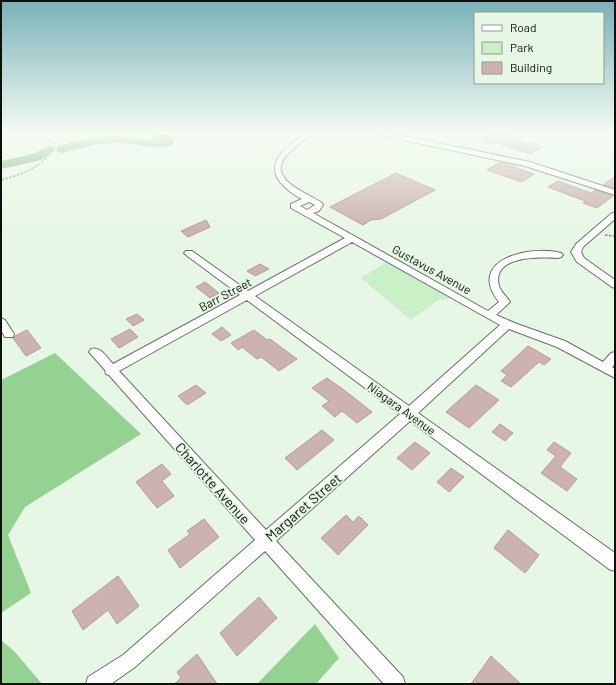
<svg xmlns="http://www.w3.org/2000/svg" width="616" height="685" viewBox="0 0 616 685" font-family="Barlow,sans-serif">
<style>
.green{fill:#c9f0c7}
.forest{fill:#94d291}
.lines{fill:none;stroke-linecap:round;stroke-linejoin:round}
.river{fill:#70ac6d;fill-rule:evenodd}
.building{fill:#ccb3b1;stroke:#b49c9b}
.street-casing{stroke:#647263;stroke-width:2}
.path{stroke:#818c7f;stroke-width:1.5;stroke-dasharray:2.5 1.5;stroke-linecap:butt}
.street{fill:#fff;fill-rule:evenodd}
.labels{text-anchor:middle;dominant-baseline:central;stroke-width:3.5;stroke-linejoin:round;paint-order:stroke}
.street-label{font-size:12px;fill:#0c110b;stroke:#e7f7e5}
.near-street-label{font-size:14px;fill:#0c110b;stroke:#e7f7e5}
</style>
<rect width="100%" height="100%" fill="#e7f7e5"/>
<!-- green -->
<path class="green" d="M386,262L451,298L445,300L440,299L411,320L361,278Z"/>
<!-- forest -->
<g class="forest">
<path d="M55,353L141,434L25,507L8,535L31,593L1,613V380Z"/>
<path d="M315,624L339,658L316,684H257Z"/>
<path d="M1,640L15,652L42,684H1Z"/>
</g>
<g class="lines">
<!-- river -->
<g class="river">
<path d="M151,133C160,133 169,133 175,140L171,146C152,150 138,143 120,143C100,142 81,148 62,153L58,152L56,149L58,146C78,141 99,135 120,136C132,136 144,140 157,140L153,139Z"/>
<path d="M49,146L53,147L55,150L41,160L1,169V161L33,154Z"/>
</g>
</g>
<!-- building -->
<g class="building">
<path d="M492,133H512L505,136L527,144L529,142L543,147L530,154L495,142L492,144L479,139Z"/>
<path d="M500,162L534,174L522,182L487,170Z"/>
<path d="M396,173L435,190L381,219L371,220L363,225L330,207Z"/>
<path d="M615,176V188L603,185Z"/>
<path d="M558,181L591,193L595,190L613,196L597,208L583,203L585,201L548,187Z"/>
<path d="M206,220L210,227L188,237L181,231Z"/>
<path d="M260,264L269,269L255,276L247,271Z"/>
<path d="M205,282L219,293L210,298L196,287Z"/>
<path d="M137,314L144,320L133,326L126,319Z"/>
<path d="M222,327L231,335L221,341L212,334Z"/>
<path d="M130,329L138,337L119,348L111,339Z"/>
<path d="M27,330L41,348L26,356L13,338L15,336Z"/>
<path d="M254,330L267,340L270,339L297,359L279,371L261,357L257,359L242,347L238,350L231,343Z"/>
<path d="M528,346L551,359L544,365L539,362L511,387L501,381L507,375L501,371Z"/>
<path d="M327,378L344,390L372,412L357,423L342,411L335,417L322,406L329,401L312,388Z"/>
<path d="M196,385L206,393L187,405L178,396Z"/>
<path d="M476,385L499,400L469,428L446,412Z"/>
<path d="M500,424L513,433L505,441L492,432Z"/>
<path d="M322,430L334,440L297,470L285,458Z"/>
<path d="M415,442L430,453L412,470L397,458Z"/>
<path d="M554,442L571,453L560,467L577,479L567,491L541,473L556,456L547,450Z"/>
<path d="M162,464L171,474L162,481L174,496L157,508L136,482Z"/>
<path d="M451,468L464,477L449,492L437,482Z"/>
<path d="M346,515L353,522L359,516L368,525L338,555L321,538Z"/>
<path d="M204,519L219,537L180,568L168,550L190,534L187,531Z"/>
<path d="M508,530L539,555L525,573L494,548Z"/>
<path d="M118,576L139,606L117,624L108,610L83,630L72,611Z"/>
<path d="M259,597L277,618L237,656L220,633Z"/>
<path d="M197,654L217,684H174L181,678L177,672Z"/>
<path d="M491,656L521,684H471Z"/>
</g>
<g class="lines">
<defs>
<g id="street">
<path d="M305,133H312C304,141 294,147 286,156C266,180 308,193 322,203L323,205L319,211L313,213L488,311L499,302C465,259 531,245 561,253L563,255L561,257L558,258C540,257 491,255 499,286C501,292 507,297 510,302L496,315L517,324L565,341L603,362L611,353L615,352V364L612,367L615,369V378L557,347L509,329L418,413L615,553V571L609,569L410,421L276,541L403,677L405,684H384L265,551L135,667L111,684H86L88,677L123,655L255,540L109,375L106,374L105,370L89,352L91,349C101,346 107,358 113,364L240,295L186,255L184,253L186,251H192L248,291L345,238L291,208V204L302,199C294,195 286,189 280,182C264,160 290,145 305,133ZM309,202L315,205L307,210L300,206ZM352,242L500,325L409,406L255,296ZM247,300L400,414L266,530L119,371Z"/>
<path d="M377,133H389L530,162L615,190V195L525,166L380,135Z"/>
<path d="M612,213H615V219L583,247L581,252L584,258L615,280V288L612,287L577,262L571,252L576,244Z"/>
<path d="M1,318L5,320L14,334L13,337H5L1,330Z"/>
</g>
</defs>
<!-- street casing -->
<use href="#street" class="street-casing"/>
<!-- path -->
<g class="path">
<path d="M1,140L38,138L53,142L55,147C43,167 23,174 1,180"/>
<path d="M605,235L615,236"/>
</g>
<!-- street -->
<use href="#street" class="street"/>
</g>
<!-- sky -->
<linearGradient id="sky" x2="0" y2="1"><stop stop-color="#78b1b7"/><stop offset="0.58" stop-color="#f4fbf3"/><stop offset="1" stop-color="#f4fbf3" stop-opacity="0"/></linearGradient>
<rect width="616" height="229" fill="url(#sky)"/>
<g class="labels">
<!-- street labels -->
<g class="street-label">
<text transform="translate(432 269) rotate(29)">Gustavus Avenue</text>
<text transform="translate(225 294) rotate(-28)">Barr Street</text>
<text transform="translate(402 408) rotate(36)">Niagara Avenue</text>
</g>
<!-- near-street labels -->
<g class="near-street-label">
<text transform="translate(213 483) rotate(48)">Charlotte Avenue</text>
<text transform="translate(303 507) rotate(-41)">Margaret Street</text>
</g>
</g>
<!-- border -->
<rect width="616" height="685" fill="none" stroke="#0c110b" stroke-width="4"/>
<!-- legend -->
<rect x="474" y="12" width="130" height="72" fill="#e7f7e5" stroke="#8f9b8e"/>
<rect x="482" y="25" width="20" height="6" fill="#ffffff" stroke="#8f9b8e"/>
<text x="510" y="32" font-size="12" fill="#0c110b">Road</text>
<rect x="482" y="42" width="20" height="12" fill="#c9f0c7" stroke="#8f9b8e"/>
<text x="510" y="52" font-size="12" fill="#0c110b">Park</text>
<rect x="482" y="62" width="20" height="12" fill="#ccb3b1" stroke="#8f9b8e"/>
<text x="510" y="72" font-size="12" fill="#0c110b">Building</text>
</svg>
